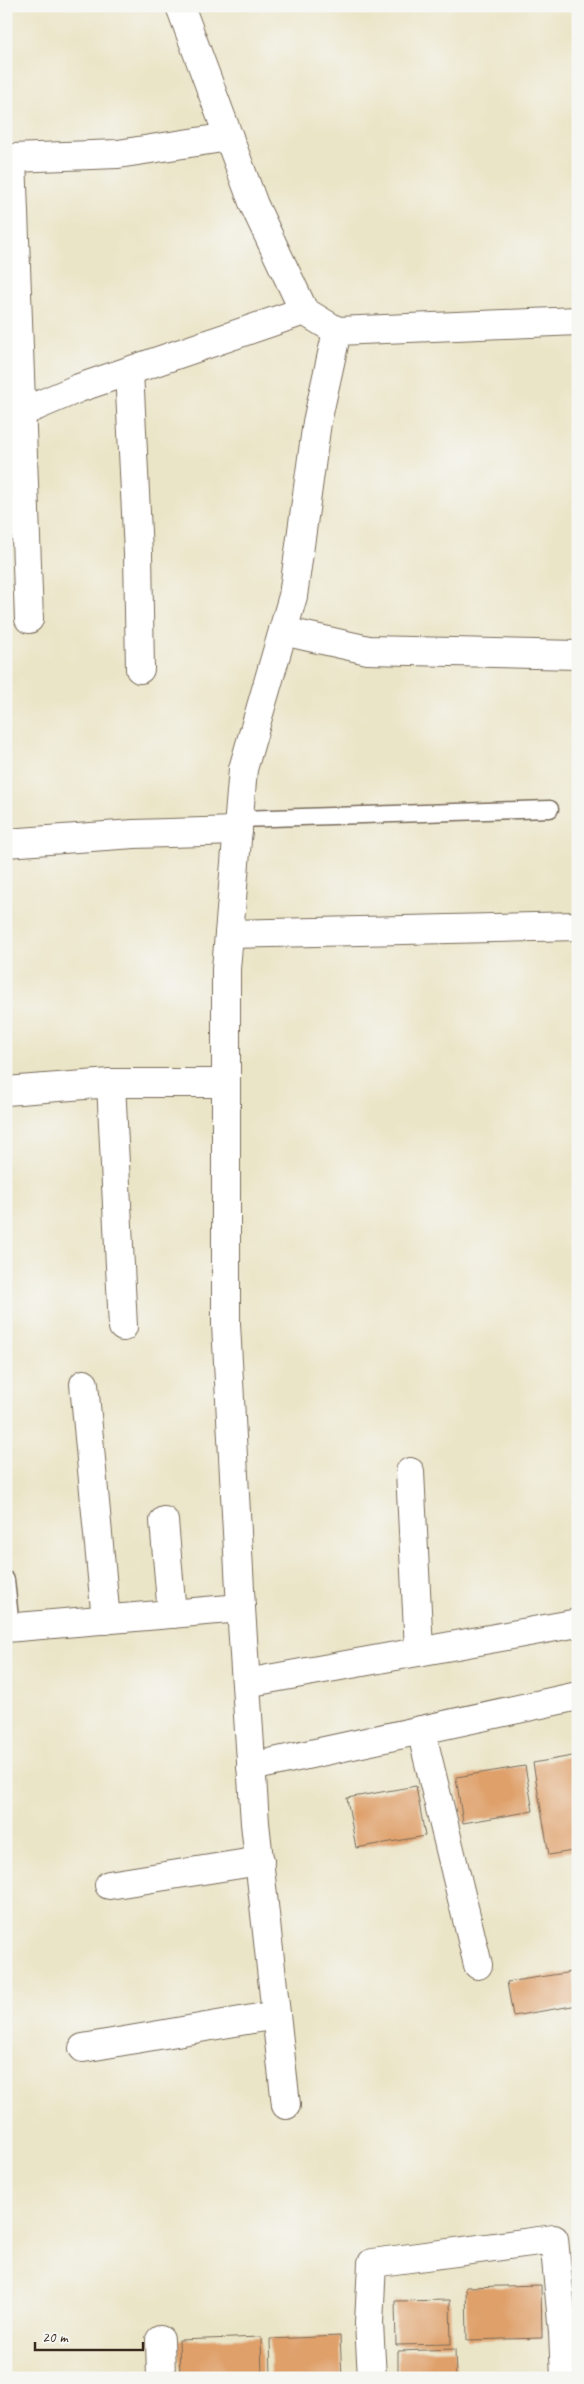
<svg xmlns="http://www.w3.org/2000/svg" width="584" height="2384" viewBox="0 0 584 2384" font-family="Caveat,sans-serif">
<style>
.building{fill:#dfa06b}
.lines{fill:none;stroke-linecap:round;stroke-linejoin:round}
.lane-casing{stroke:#796b5a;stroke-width:19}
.street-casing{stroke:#796b5a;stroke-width:30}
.lane{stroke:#fff;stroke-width:16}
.street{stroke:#fff;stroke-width:28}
</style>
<rect width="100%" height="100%" fill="#f6f6f2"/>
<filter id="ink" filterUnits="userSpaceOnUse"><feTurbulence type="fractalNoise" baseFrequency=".02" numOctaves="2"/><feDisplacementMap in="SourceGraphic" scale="10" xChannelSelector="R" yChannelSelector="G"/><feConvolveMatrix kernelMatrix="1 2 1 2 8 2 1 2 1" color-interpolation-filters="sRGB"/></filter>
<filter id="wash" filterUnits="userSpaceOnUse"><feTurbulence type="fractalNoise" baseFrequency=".0096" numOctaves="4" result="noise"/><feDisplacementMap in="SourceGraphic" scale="20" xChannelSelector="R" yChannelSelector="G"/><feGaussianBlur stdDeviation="1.12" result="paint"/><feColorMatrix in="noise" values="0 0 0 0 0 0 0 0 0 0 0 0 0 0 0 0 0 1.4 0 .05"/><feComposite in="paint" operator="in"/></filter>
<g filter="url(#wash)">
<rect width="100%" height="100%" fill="#ebe5c8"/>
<g id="blocks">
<!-- building -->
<g class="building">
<path d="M578,1755V1850L549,1855L533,1763Z"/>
<path d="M525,1766L533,1811L463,1823L456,1777Z"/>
<path d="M416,1786L425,1836L356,1848L347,1798Z"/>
<path d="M572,1972L578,2005L513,2016L507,1982Z"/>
<path d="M541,2285L542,2338L467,2340L466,2287Z"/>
<path d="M450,2300L451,2344L396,2345L395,2301Z"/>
<path d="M340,2336L342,2378H271L270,2339Z"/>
<path d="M261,2337L262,2378H180L179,2340Z"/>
<path d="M455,2349L456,2378H398V2351Z"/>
</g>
</g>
</g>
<g filter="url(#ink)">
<use href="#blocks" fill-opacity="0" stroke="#796b5a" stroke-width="1"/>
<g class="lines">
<defs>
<g id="lane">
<path d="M239,819L550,809"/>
<path d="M6,1580L11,1628"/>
</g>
<g id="street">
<path d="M180,6L254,205L304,311L337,331L578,321"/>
<path d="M129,371L138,553L140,669"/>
<path d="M6,419L79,388L304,311"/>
<path d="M29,619L12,158L118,154L229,137"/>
<path d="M283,631L368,650L578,655"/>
<path d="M6,843L134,834L238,831"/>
<path d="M229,934L578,926"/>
<path d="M111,1083H226"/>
<path d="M6,1091L111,1083L123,1327"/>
<path d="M84,1384L106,1620"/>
<path d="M410,1472L419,1650"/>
<path d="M164,1521L172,1614"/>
<path d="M6,1628L241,1608"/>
<path d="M246,1683L578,1623"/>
<path d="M421,1730L478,1965"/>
<path d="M251,1767L578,1696"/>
<path d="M109,1885L260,1861"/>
<path d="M83,2048L276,2015"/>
<path d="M286,2105L255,1823L241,1608L226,1324V969L243,769L293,596L317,422L337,331"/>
<path d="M160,2340L161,2378"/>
<path d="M372,2378L369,2323L372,2263L554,2239L563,2332L565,2378"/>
</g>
</defs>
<!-- lane casing -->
<use href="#lane" class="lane-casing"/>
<!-- street casing -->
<use href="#street" class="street-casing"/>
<!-- lane -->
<use href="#lane" class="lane"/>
<!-- street -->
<use href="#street" class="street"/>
</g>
</g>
<!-- margin -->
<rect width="584" height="2384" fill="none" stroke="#f6f6f2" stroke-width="25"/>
<!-- scale -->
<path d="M35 2342v8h108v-8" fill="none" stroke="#3b2a1e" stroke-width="2.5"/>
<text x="42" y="2342" font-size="15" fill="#3b2a1e" stroke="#f6f6f2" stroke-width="4" paint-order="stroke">20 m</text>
</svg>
